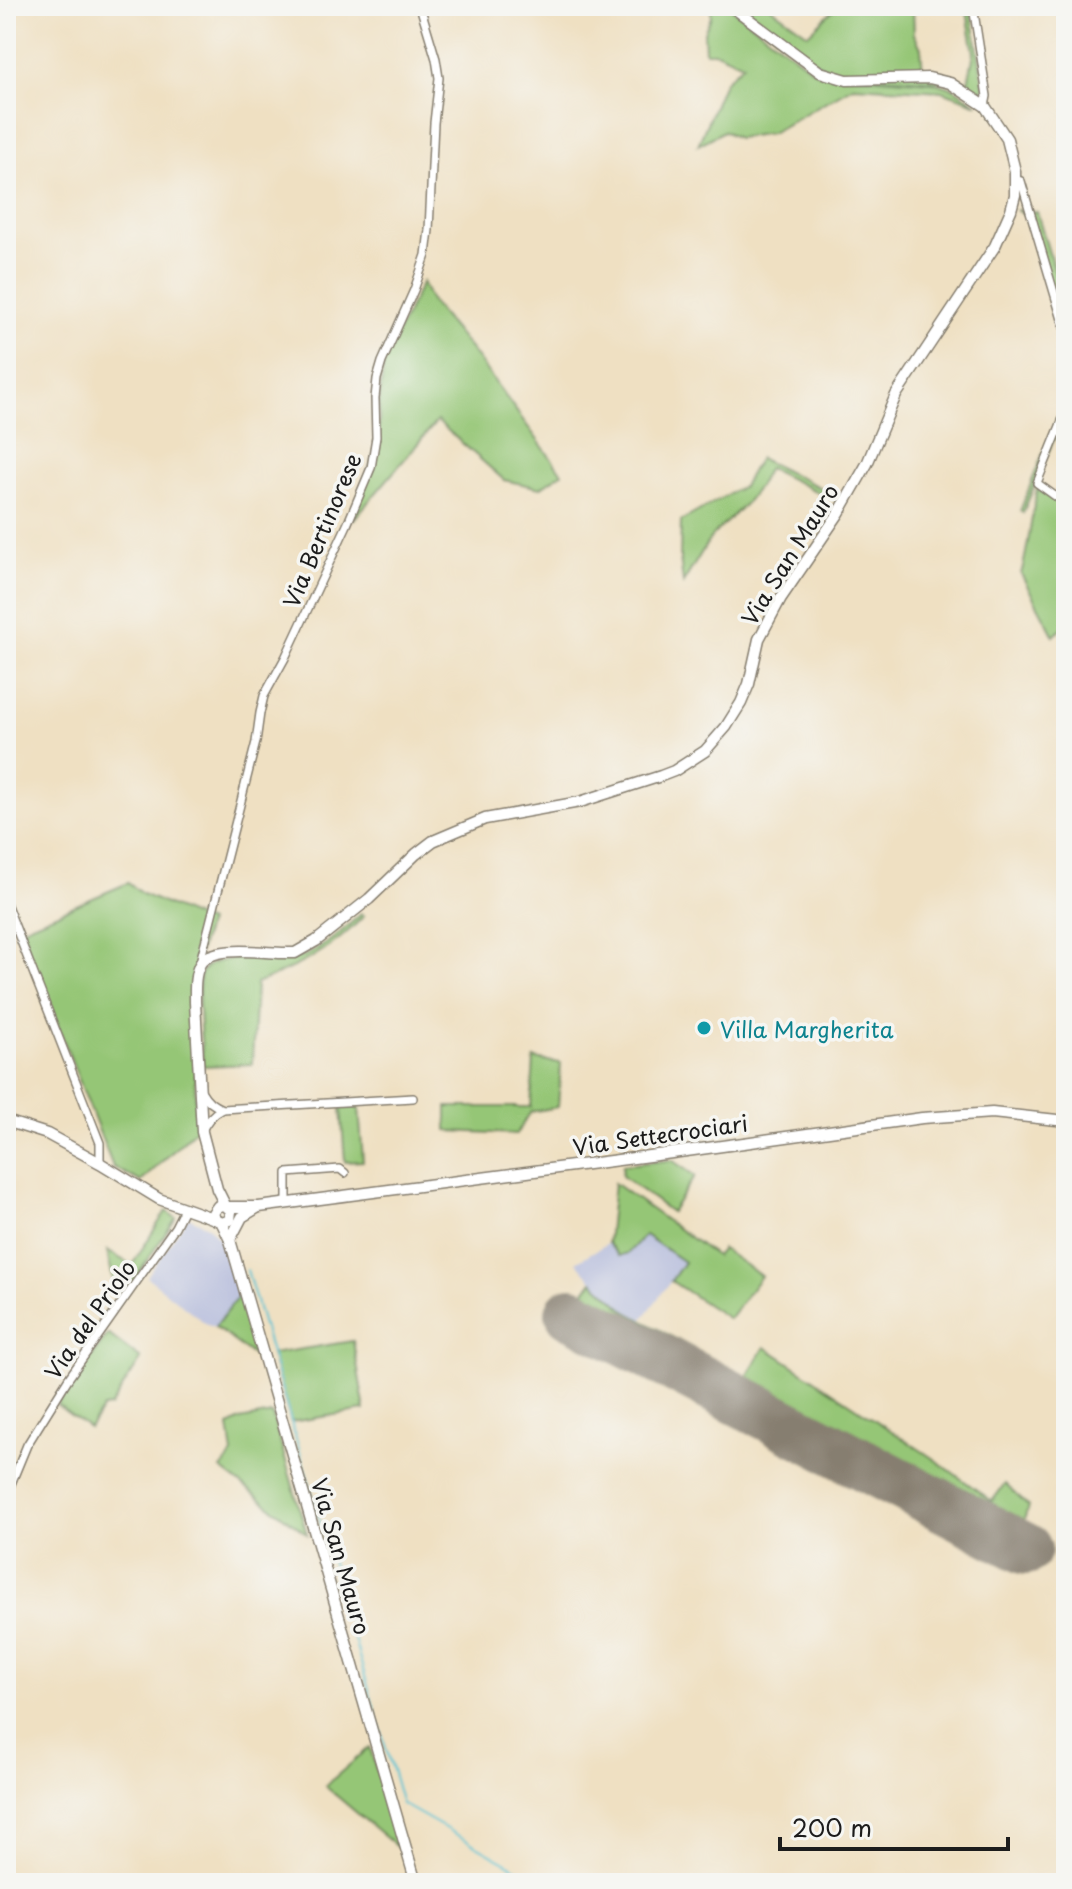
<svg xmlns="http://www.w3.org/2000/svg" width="1072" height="1889" viewBox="0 0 1072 1889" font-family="'Playpen Sans',sans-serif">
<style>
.industrial{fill:#bdc3de}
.green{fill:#95c676;stroke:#587149;stroke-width:2}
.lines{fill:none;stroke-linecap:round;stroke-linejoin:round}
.stream{stroke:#58c2d4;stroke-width:2}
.runway{stroke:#867e6f;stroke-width:52}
.minor-casing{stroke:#867e6f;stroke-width:10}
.secondary-casing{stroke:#867e6f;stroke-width:13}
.minor{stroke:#fff;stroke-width:7}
.secondary{stroke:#fff;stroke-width:10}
.culture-dot{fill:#0f9aa8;stroke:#f6f6f2;stroke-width:3}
.labels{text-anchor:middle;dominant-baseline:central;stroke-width:7;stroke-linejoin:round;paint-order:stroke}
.street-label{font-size:22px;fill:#1c1c1c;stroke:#f6f6f2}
.culture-label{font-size:22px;fill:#0d838f;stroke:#f6f6f2;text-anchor:start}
</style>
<rect width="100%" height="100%" fill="#f6f6f2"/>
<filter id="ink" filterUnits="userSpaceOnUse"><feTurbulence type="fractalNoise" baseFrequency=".0125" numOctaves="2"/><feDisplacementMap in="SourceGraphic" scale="16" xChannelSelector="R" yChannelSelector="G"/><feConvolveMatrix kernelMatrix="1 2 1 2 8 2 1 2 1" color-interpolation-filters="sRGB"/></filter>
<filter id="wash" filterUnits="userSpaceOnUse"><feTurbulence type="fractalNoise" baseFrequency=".006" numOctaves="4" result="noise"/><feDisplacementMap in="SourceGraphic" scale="32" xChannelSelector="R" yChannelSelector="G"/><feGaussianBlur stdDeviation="1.8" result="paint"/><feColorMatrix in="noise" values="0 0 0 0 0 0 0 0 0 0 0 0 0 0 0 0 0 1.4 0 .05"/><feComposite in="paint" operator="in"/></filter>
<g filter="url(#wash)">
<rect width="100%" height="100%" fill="#efe0c2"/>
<!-- industrial -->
<g class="industrial">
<path d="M188,1217L208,1226L221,1241L239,1295L215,1327L205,1323L147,1277Z"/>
<path d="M645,1234L685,1262L642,1320L626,1311L593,1281L576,1262L608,1243L619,1255Z"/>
</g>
<!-- green -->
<g class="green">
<path d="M711,6H728L817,73L932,82L953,88L978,104L942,91L853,86L771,133L737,138L724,131L698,145L724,82L743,64L716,52H705L704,32L711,17Z"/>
<path d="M738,6H769L808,34L837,6H913L914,34L921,48L923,72H943L968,82L974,53L966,6H971L985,94L982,99L972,90L956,82L846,75C805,63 771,32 738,6Z"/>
<path d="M1016,210L1037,212L1066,310V324L1057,305L1066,338V352L1027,216Z"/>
<path d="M422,282L431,302L472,351L562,473L540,488L504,480L437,421L353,520L379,438V405L384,360Z"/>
<path d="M1066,396V409L1061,422L1023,513L1020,511Z"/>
<path d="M759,458L844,499L842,504L768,468L758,487L745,504L711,537L683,583L680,557L681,521L743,486Z"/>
<path d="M1037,489L1066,506V624L1054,636L1021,574C1029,546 1031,517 1037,489Z"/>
<path d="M128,883L142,894L208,922L193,973L196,1129L141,1182L113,1167L20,929Z"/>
<path d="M361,914L364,916C331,951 300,965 256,984L252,1064L203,1066C202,1047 195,988 201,974C212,948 278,965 301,957C323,949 343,930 361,914Z"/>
<path d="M534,1059L561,1063L558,1107L531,1112L516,1134L447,1131V1107H531Z"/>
<path d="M359,1107L363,1161L345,1162L341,1108Z"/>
<path d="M672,1160L695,1176L671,1212L622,1176L623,1165Z"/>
<path d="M614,1183L716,1256L722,1249L761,1276L729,1319L671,1281L684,1262L645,1235L628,1253L619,1256L608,1243Z"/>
<path d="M166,1211L176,1218L118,1303L107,1251L132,1265Z"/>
<path d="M593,1281L626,1311L746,1378L765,1347L934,1459L992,1501L1005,1484L1028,1506L1023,1524L1031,1532L1029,1543L921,1482L574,1304Z"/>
<path d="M239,1295L255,1357L215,1327Z"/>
<path d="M108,1334L141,1359L110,1407L103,1408L89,1428L57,1405Z"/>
<path d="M353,1341L365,1410L291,1422L271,1354Z"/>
<path d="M272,1414L307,1534L221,1469L233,1454L229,1426L240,1420Z"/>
<path d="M370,1747L398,1848L325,1786Z"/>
</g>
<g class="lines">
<!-- stream -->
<path class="stream" d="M247,1270L402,1804L543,1883"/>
<!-- runway -->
<path class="runway" d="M571,1313L1026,1549"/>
</g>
</g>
<g filter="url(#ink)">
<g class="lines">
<defs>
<g id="minor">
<path d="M973,6L987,96L985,106"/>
<path d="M1015,179L1021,181L1066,333"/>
<path d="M1066,411L1037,483L1066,504"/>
<path d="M6,903L100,1143V1163"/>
<path d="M200,962L256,742L260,713L264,696L285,658L347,525L371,468L376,437L375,398L377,379L382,362L414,290L426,255L429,230L434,123L439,78L436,59L420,6"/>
<path d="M202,1092C207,1101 213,1105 222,1109L413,1098"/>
<path d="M202,1130C208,1120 212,1114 222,1109"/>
<path d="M287,1203V1173L340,1169L345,1173"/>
<path d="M6,1496L27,1445L68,1379L175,1227L184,1209"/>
</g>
<g id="secondary">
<path d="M6,1121L47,1134L100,1163L159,1199L215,1219"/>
<path d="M225,1205L218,1206L213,1213L215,1219L222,1223L230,1220L231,1211L225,1205L217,1189L202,1132L195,1002C195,990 194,975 200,964C212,944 264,953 285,953H295L316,941L369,899L416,854L433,841L485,819L580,802L661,776L674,771L705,751L726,727L741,703L749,684L759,639L781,598L839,513L867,464L896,395L995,246L1011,210L1015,195V171L1007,139L985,106L950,83L929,78L847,80L820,72L731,6"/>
<path d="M228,1207H259L672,1153L922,1118L992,1113L1066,1121"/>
<path d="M222,1223L230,1240L416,1883"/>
<path d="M230,1240L242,1217L257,1208"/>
</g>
</defs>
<!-- minor casing -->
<use href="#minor" class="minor-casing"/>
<!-- secondary casing -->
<use href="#secondary" class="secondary-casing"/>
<!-- minor -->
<use href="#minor" class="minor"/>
<!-- secondary -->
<use href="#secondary" class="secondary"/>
</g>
</g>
<!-- markers -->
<circle class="culture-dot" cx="704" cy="1028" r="8"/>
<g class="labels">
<!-- street labels -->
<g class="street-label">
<text transform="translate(321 530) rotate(-67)">Via Bertinorese</text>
<text transform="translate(789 554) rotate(-58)">Via San Mauro</text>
<text transform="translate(660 1134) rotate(-8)">Via Settecrociari</text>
<text transform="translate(89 1319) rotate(-55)">Via del Priolo</text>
<text transform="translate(342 1556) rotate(74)">Via San Mauro</text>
</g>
<!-- culture labels -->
<g class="culture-label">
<text x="720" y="1028">Villa Margherita</text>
</g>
</g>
<!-- margin -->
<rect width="1072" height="1889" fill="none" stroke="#f6f6f2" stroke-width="32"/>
<!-- scale -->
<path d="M780 1837v12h228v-12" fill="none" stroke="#1c1c1c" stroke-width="4"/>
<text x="792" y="1837" font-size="24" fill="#1c1c1c" stroke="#f6f6f2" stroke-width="6" paint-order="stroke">200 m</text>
</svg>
